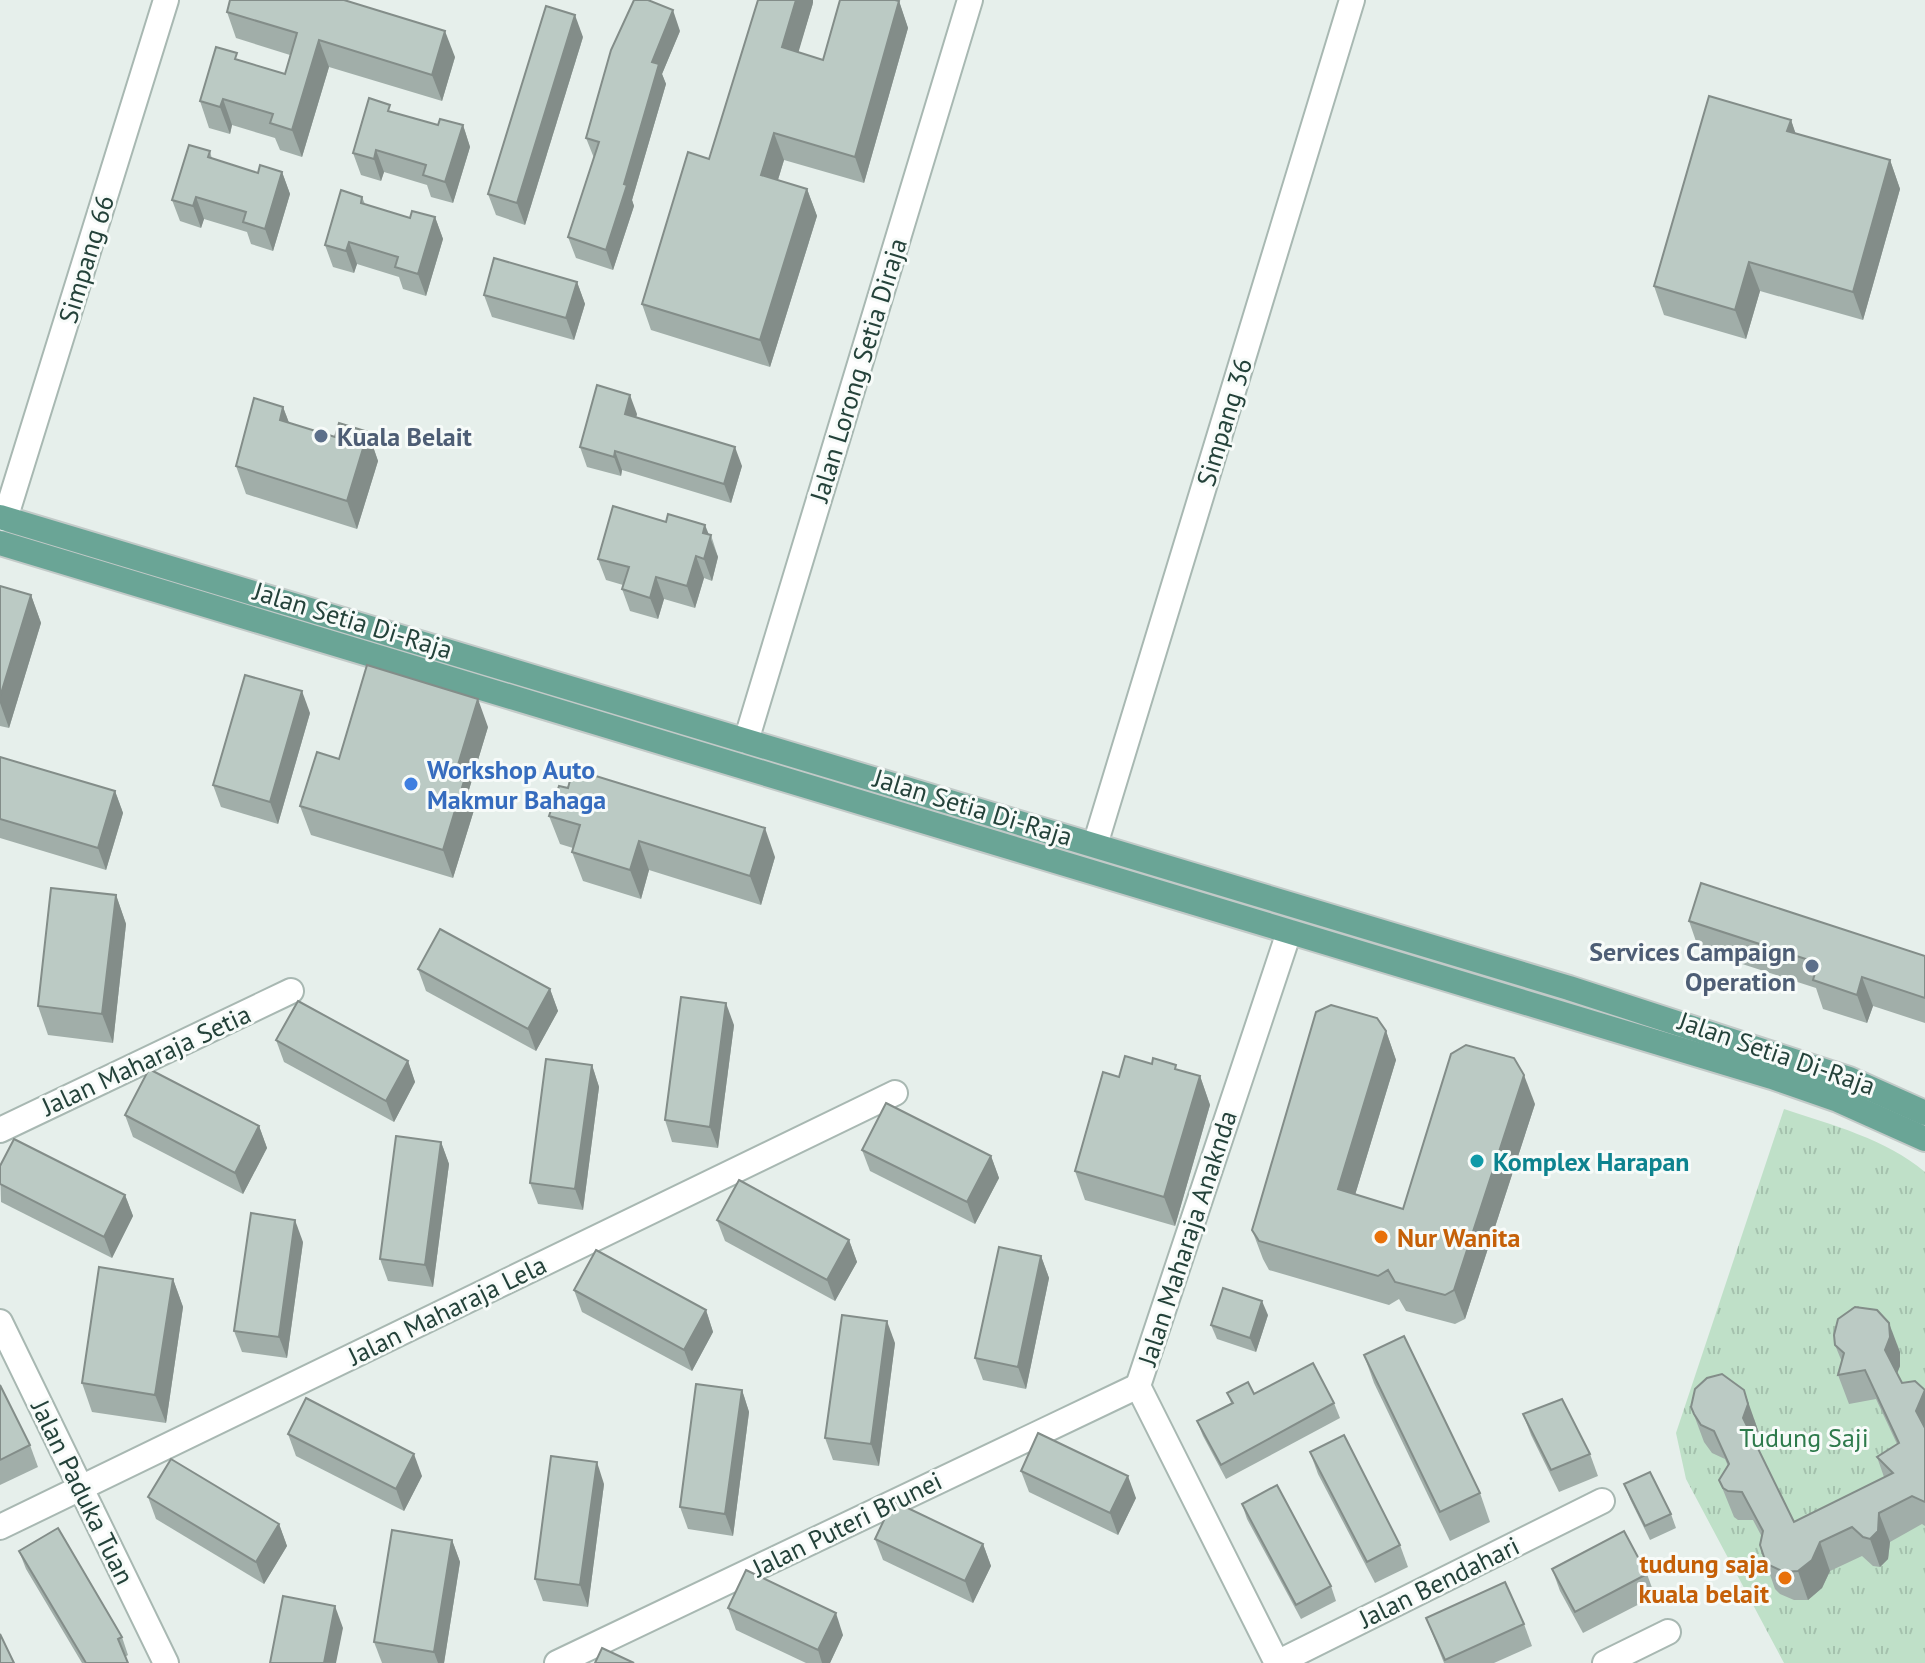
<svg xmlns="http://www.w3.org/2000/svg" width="1925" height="1663" viewBox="0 0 1925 1663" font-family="'PT Sans',sans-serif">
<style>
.grass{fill:url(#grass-tufts)}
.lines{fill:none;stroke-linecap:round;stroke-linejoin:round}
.minor-casing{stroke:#a8b8b2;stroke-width:28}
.major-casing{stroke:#c2cac8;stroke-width:28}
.minor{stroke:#fff;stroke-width:24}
.major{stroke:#6aa596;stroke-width:24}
.wall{fill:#a1aea9}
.shaded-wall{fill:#838d89}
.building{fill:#bbcac4;stroke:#838d89;stroke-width:2}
.service-dot{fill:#5c6f8a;stroke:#f7fbf9;stroke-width:3}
.shop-dot{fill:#3f7fe0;stroke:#f7fbf9;stroke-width:3}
.culture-dot{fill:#0f9aa8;stroke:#f7fbf9;stroke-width:3}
.food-dot{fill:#e8710a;stroke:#f7fbf9;stroke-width:3}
.labels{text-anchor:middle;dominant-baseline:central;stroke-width:6;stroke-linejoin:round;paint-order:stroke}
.street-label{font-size:26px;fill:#24423a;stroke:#f7fbf9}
.service-label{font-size:26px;font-weight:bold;fill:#4e5e75;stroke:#f7fbf9;text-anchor:start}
.shop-label{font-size:26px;font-weight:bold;fill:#366cbe;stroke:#f7fbf9;text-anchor:start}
.culture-label{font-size:26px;font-weight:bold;fill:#0d838f;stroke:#f7fbf9;text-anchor:start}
.food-label{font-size:26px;font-weight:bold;fill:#c56008;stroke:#f7fbf9;text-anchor:start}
.park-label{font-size:26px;fill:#2d7a4b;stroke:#f7fbf9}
</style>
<defs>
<pattern id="grass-tufts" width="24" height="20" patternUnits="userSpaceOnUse" patternTransform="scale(2)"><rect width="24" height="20" fill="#bfe0c8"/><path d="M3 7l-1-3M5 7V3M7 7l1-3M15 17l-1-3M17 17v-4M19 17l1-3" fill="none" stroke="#a4c1ad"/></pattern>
</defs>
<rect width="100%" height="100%" fill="#e6efeb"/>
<!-- grass -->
<path class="grass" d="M1784,1109C1832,1125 1886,1139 1925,1172V1663H1784L1686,1479L1676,1433Z"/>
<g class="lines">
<defs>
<g id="minor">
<path d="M5,519L166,0"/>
<path d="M746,741L970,0"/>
<path d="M1095,845L1352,0"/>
<path d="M0,1130L291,991"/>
<path d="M0,1322L166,1663"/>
<path d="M0,1527L895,1093"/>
<path d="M557,1663L1138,1386"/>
<path d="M1277,1663L1138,1386L1289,932"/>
<path d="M1277,1663L1602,1501"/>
<path d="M1605,1663L1668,1632"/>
</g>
<g id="major">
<path d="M0,517L1569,988L1849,1079L1925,1113"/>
<path d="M0,543L1772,1077L1838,1100L1925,1139"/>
</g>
</defs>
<!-- minor casing -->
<use href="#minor" class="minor-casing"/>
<!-- major casing -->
<use href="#major" class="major-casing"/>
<!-- minor -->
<use href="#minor" class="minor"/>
<!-- major -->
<use href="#major" class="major"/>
</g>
<!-- wall -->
<g class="wall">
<path d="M899,1L908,28L864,183L784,160L778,180L807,189L817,216L770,367L651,330L642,304L709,159L813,3L798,52L823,60Z"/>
<path d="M227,12L455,57L442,101L329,67L302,157L280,150L275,138L232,125L230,134L209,128L200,101L240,60L285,74L290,55L236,38Z"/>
<path d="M680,31L662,74L666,84L632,200L634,206L613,270L576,258L568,237L594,158L586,138Z"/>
<path d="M583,37L525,225L496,215L488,194Z"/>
<path d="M393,112L438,125H463L470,147L453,203L431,197L427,185L384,172L381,181L361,175L353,153Z"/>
<path d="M1791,120L1795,133L1890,160L1900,189L1863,320L1760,291L1746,339L1664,315L1654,286Z"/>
<path d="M210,151L212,159L258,173L282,172L290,194L273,251L251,244L247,232L204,219L201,228L180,221L172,200Z"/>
<path d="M362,197L365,204L410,218L435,217L443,239L426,296L403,289L399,277L357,264L354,273L333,267L325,245Z"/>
<path d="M577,282L585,304L574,340L492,317L484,295Z"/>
<path d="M283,407L289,423L335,437L368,432L378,461L357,529L246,494L236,466Z"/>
<path d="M637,414L636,417L742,466L731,503L622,470L621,476L587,467L580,447Z"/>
<path d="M711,535L718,557L712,581L704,578L695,608L664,599L658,619L630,611L622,589L623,585L606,580L598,559Z"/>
<path d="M0,586L31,595L41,623L9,728L0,726Z"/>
<path d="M310,713L278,824L221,807L213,785Z"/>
<path d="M488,727L468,793L474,810L453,878L311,835L300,806L339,759Z"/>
<path d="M0,757L115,791L123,813L106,870L0,838Z"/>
<path d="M549,816L775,857L761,905L649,870L641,899L583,881L572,852L573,848L560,844Z"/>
<path d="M116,895L126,924L113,1043L48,1035L38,1006Z"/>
<path d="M1689,921L1925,956V1023L1873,1006L1867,1023L1823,1009L1816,988L1699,950Z"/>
<path d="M418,969L550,989L558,1011L536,1051L426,991Z"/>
<path d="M734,1025L718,1148L672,1142L665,1120Z"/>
<path d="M1386,1031L1396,1060L1355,1195L1403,1209L1535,1104L1465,1319L1455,1324L1406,1311L1399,1299L1389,1305L1269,1270L1263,1259L1252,1230Z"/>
<path d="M276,1040L408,1061L415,1082L394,1122L284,1062Z"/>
<path d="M1152,1064L1200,1076L1210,1105L1175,1226L1085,1200L1075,1171L1119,1077Z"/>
<path d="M592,1065L599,1087L583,1210L538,1204L530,1183Z"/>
<path d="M125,1115L259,1126L267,1148L243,1194L133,1137Z"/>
<path d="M441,1142L449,1164L433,1287L388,1281L380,1259Z"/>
<path d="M862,1150L991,1156L999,1178L975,1224L870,1171Z"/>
<path d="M0,1166L125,1195L133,1216L112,1258L1,1202Z"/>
<path d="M717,1220L849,1240L857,1262L835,1301L725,1241Z"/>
<path d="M303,1242L287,1358L242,1352L234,1331Z"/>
<path d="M1041,1256L1049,1278L1026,1389L983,1380L975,1358Z"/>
<path d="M173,1279L183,1307L166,1423L92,1412L82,1383Z"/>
<path d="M574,1290L706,1310L713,1332L692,1371L582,1312Z"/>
<path d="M1268,1315L1256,1352L1217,1339L1211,1325Z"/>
<path d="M895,1343L879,1466L833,1460L825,1438Z"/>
<path d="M1835,1345L1900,1352V1366L1897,1373L1902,1383L1925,1390V1526L1922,1524L1890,1542L1888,1559L1880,1567L1873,1566L1862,1556L1830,1571L1822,1588L1808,1600H1794L1780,1594L1775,1589L1765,1560L1762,1537L1753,1520H1738L1734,1517L1719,1480L1728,1466L1725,1459L1712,1453L1704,1442L1691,1407L1754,1419L1759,1433L1755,1443L1794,1522L1884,1477L1877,1457L1897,1444L1876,1399L1849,1404L1838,1375L1842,1362Z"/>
<path d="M1364,1355L1480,1493L1490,1522L1450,1541L1374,1383Z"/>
<path d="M0,1385L30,1445L38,1467L0,1485Z"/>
<path d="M742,1390L749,1412L733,1536L688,1529L680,1507Z"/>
<path d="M1227,1393L1334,1403L1340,1418L1226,1479L1203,1436L1197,1421L1231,1403Z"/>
<path d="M1523,1414L1590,1454L1598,1476L1559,1492L1531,1435Z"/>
<path d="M288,1434L422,1476L404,1511L296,1456Z"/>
<path d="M1310,1452L1400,1545L1408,1567L1375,1583L1318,1474Z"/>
<path d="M1021,1471L1136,1498L1118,1535L1029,1492Z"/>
<path d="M604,1484L588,1607L543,1601L535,1579Z"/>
<path d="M1624,1484L1671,1514L1676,1528L1650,1540L1630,1499Z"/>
<path d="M148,1497L279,1524L287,1546L264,1584L156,1519Z"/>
<path d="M1242,1504L1331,1586L1336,1601L1301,1619L1247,1519Z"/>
<path d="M875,1539L983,1544L991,1566L973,1603L883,1560Z"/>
<path d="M452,1540L460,1562L444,1663H382L374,1642Z"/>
<path d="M19,1551L122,1637L128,1655L125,1657L128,1663H82L26,1569Z"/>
<path d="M1552,1569L1647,1574L1655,1596L1583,1633L1560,1591Z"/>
<path d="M728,1608L843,1635L830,1663H806L736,1630Z"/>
<path d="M1426,1618L1524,1624L1532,1646L1494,1663H1444Z"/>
</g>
<!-- shaded-wall -->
<g class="shaded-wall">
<path d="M796,0H813V3L792,74L782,47Z"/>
<path d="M899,1L908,28L864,183L855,157Z"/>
<path d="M673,10L680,31L662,74L666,84L632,200L634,206L613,270L606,250L652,62Z"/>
<path d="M575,15L583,37L525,225L517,203Z"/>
<path d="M445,31L455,57L442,101L432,75Z"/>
<path d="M319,40L329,67L302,157L292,130Z"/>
<path d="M223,99L232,125L230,134L220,107Z"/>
<path d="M1791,120L1801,149L1787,131Z"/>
<path d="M463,125L470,147L453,203L445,182Z"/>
<path d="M774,133L784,160L771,202L761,175Z"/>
<path d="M376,150L384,172L381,181L374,159Z"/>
<path d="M1890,160L1900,189L1863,320L1853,292Z"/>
<path d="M282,172L290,194L273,251L265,229Z"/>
<path d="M807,189L817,216L770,367L760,340Z"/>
<path d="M196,197L204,219L201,228L193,206Z"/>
<path d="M435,217L443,239L426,296L418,274Z"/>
<path d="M349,242L357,264L354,273L346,251Z"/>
<path d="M1749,262L1760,291L1746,339L1735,310Z"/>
<path d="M577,282L585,304L574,340L566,318Z"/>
<path d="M630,395L637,414L632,433L625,414Z"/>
<path d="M283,407L294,436L280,420Z"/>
<path d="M368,432L378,461L357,529L347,501Z"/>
<path d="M735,447L742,466L731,503L724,484Z"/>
<path d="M615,451L622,470L621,476L614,457Z"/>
<path d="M705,525L718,557L712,581L704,559L703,533Z"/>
<path d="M696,556L704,578L695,608L687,586Z"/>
<path d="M656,577L664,599L658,619L650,598Z"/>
<path d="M31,595L41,623L9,728L0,703V697Z"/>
<path d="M302,691L310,713L278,824L270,802Z"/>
<path d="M478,699L488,727L468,793L474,810L453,878L443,850L454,778Z"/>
<path d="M115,791L123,813L106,870L98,848Z"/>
<path d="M765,828L775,857L761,905L750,876Z"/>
<path d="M639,841L649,870L641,899L630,870Z"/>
<path d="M116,895L126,924L113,1043L102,1014Z"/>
<path d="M1862,977L1873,1006L1867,1023L1857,995Z"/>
<path d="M550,989L558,1011L536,1051L528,1029Z"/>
<path d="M726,1003L734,1025L718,1148L710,1127Z"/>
<path d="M1386,1031L1396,1060L1348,1218L1338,1189Z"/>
<path d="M408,1061L415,1082L394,1122L386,1101Z"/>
<path d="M592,1065L599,1087L583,1210L575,1189Z"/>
<path d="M1524,1075L1535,1104L1465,1319L1454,1290Z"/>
<path d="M1200,1076L1210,1105L1175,1226L1164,1197Z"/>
<path d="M259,1126L267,1148L243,1194L235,1173Z"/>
<path d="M441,1142L449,1164L433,1287L425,1265Z"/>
<path d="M991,1156L999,1178L975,1224L967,1202Z"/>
<path d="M125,1195L133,1216L112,1258L104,1237Z"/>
<path d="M295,1220L303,1242L287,1358L279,1337Z"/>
<path d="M849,1240L857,1262L835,1301L827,1280Z"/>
<path d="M1041,1256L1049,1278L1026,1389L1018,1367Z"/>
<path d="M173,1279L183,1307L166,1423L155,1395Z"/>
<path d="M1262,1301L1268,1315L1256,1352L1250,1338Z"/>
<path d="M706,1310L713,1332L692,1371L684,1350Z"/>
<path d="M887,1321L895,1343L879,1466L871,1444Z"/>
<path d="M1889,1323L1900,1352V1366L1895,1379L1885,1350Z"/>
<path d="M742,1390L749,1412L733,1536L725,1514Z"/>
<path d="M1744,1390L1759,1433L1753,1447L1743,1418Z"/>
<path d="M1925,1391V1435L1916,1411Z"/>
<path d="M414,1454L422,1476L404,1511L396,1489Z"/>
<path d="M597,1462L604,1484L588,1607L580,1585Z"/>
<path d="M1128,1476L1136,1498L1118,1535L1110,1513Z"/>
<path d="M1879,1513L1890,1542L1888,1559L1880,1567L1870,1539Z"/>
<path d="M279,1524L287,1546L264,1584L256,1562Z"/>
<path d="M452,1540L460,1562L444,1663H438L434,1652Z"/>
<path d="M1820,1542L1830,1571L1822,1588L1808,1600L1798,1571Z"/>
<path d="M983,1544L991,1566L973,1603L965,1581Z"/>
<path d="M335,1606L343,1628L336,1663H324Z"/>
<path d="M836,1613L843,1635L830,1663H822L818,1650Z"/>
</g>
<!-- building -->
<g class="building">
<path d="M230,0H344L445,31L432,75L319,40L292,130L270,123L273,114L223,99L220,107L200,101L216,47L237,53L235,59L285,74L297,33L227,12Z"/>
<path d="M634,0H648L673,10L652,62L659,64L624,184L627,185L606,250L568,237L599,142L586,138L611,50Z"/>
<path d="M758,0H796L782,47L823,60L840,0H895L899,1L855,157L774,133L761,175L807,189L760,340L642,304L688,152L709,159Z"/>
<path d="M546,6L575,15L517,203L488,194Z"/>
<path d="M1709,96L1791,120L1787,131L1890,160L1853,292L1749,262L1735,310L1654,286Z"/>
<path d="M369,98L390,105L388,111L438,125L440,119L463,125L445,182L423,175L426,165L376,150L374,159L353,153Z"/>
<path d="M189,145L210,151L208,157L258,173L260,165L282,172L265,229L243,222L246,212L196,197L193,206L172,200Z"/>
<path d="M341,190L362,197L361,203L410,218L412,211L435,217L418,274L395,267L398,257L349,242L346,251L325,245Z"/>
<path d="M494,258L577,282L566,318L484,295Z"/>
<path d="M597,385L630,395L625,414L735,447L724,484L615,451L614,457L580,447Z"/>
<path d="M254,398L283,407L280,420L335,437L339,423L368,432L347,501L236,466Z"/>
<path d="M613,506L666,522L668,514L705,525L703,533L711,535L704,559L696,556L687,586L656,577L650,598L622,589L629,567L598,559Z"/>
<path d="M0,586L31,595L0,697Z"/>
<path d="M367,665L478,699L454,778L464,781L443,850L300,806L317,752L339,759Z"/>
<path d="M245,675L302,691L270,802L213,785Z"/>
<path d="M0,757L115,791L98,848L0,819Z"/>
<path d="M573,769L765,828L750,876L639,841L630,870L572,852L580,825L549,816L559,786L568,788Z"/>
<path d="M1701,883L1925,956V998L1862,977L1857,995L1813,980L1818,963L1689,921Z"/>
<path d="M51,888L116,895L102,1014L38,1006Z"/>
<path d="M440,929L550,989L528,1029L418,969Z"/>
<path d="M681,997L726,1003L710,1127L665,1120Z"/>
<path d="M298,1001L408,1061L386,1101L276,1040Z"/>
<path d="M1331,1005L1377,1018L1386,1031L1338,1189L1403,1209L1451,1054L1466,1045L1514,1058L1524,1075L1454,1290L1445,1295L1395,1282L1388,1270L1378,1276L1259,1241L1252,1230L1316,1012Z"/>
<path d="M1125,1056L1152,1064L1153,1058L1176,1065L1175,1069L1200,1076L1164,1197L1075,1171L1103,1072L1119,1077Z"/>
<path d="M546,1059L592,1065L575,1189L530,1183Z"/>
<path d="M149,1069L259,1126L235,1173L125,1115Z"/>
<path d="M886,1103L991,1156L967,1202L862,1150Z"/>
<path d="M396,1136L441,1142L425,1265L380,1259Z"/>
<path d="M14,1139L125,1195L104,1237L0,1184V1166Z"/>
<path d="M739,1180L849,1240L827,1280L717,1220Z"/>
<path d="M251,1213L295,1220L279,1337L234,1331Z"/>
<path d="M999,1247L1041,1256L1018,1367L975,1358Z"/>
<path d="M596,1250L706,1310L684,1350L574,1290Z"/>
<path d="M99,1267L173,1279L155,1395L82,1383Z"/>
<path d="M1223,1288L1262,1301L1250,1338L1211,1325Z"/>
<path d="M1855,1307L1877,1310L1889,1323L1890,1337L1885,1350L1902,1383L1915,1381L1925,1390L1916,1411L1925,1428V1502L1912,1496L1879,1513L1878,1531L1870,1539L1863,1537L1852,1527L1820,1542L1812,1560L1798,1571L1784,1572L1769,1565L1765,1560L1760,1545L1763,1531L1742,1492L1728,1491L1723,1488L1719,1480L1729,1464L1714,1431L1701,1425L1694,1414L1691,1407L1695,1389L1707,1378L1722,1374L1744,1390L1748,1404L1743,1418L1794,1522L1893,1473L1877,1457L1899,1443L1865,1370L1838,1375L1844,1353L1835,1345L1834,1335L1838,1319Z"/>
<path d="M842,1315L887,1321L871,1444L825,1438Z"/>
<path d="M1404,1336L1480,1493L1440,1512L1364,1355Z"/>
<path d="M1313,1363L1334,1403L1221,1465L1197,1421L1233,1403L1227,1393L1248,1382L1254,1394Z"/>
<path d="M696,1384L742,1390L725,1514L680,1507Z"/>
<path d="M0,1385L30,1445L0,1460Z"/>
<path d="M306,1398L414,1454L396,1489L288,1434Z"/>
<path d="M1562,1399L1590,1454L1551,1470L1523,1414Z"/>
<path d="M1038,1433L1128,1476L1110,1513L1021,1471Z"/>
<path d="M1344,1435L1400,1545L1367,1562L1310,1452Z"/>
<path d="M551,1456L597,1462L580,1585L535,1579Z"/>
<path d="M171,1459L279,1524L256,1562L148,1497Z"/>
<path d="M1650,1472L1671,1514L1645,1526L1624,1484Z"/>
<path d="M1277,1485L1331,1586L1296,1605L1242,1504Z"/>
<path d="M893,1501L983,1544L965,1581L875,1539Z"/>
<path d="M58,1528L122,1637L118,1639L128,1663H86L19,1551Z"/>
<path d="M392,1530L452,1540L434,1652L374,1642Z"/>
<path d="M1624,1531L1647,1574L1575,1612L1552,1569Z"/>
<path d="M746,1570L836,1613L818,1650L728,1608Z"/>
<path d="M1505,1582L1524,1624L1445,1660L1426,1618Z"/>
<path d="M283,1596L335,1606L324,1663H270Z"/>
<path d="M0,1634L14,1663H0Z"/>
<path d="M602,1648L634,1663H595Z"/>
</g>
<!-- markers -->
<g class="service-dot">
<circle cx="321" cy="436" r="8"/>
<circle cx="1812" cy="966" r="8"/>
</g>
<circle class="shop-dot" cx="411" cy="784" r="8"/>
<circle class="culture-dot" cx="1477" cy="1161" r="8"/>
<g class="food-dot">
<circle cx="1381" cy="1237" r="8"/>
<circle cx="1785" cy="1578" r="8"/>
</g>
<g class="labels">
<!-- street labels -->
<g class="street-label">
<text transform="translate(86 259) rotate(-73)">Simpang 66</text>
<text transform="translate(858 370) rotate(-73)">Jalan Lorong Setia Diraja</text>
<text transform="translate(1224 422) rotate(-73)">Simpang 36</text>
<text transform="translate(353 620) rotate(17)">Jalan Setia Di-Raja</text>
<text transform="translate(973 807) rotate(17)">Jalan Setia Di-Raja</text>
<text transform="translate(1777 1053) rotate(19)">Jalan Setia Di-Raja</text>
<text transform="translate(146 1060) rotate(-25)">Jalan Maharaja Setia</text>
<text transform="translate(1187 1238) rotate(-72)">Jalan Maharaja Anaknda</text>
<text transform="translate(447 1310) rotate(-26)">Jalan Maharaja Lela</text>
<text transform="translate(83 1492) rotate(64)">Jalan Paduka Tuan</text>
<text transform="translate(847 1524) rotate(-26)">Jalan Puteri Brunei</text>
<text transform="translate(1439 1582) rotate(-26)">Jalan Bendahari</text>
</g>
<!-- service labels -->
<g class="service-label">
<text x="337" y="436">Kuala Belait</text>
<text x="1796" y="951" text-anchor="end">Services Campaign<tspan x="1796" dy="30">Operation</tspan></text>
</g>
<!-- shop labels -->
<g class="shop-label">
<text x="427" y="769">Workshop Auto<tspan x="427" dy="30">Makmur Bahaga</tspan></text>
</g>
<!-- culture labels -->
<g class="culture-label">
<text x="1493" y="1161">Komplex Harapan</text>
</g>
<!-- food labels -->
<g class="food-label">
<text x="1397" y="1237">Nur Wanita</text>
<text x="1769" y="1563" text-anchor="end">tudung saja<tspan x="1769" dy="30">kuala belait</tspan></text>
</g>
<!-- park labels -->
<g class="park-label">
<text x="1804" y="1437">Tudung Saji</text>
</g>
</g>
</svg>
